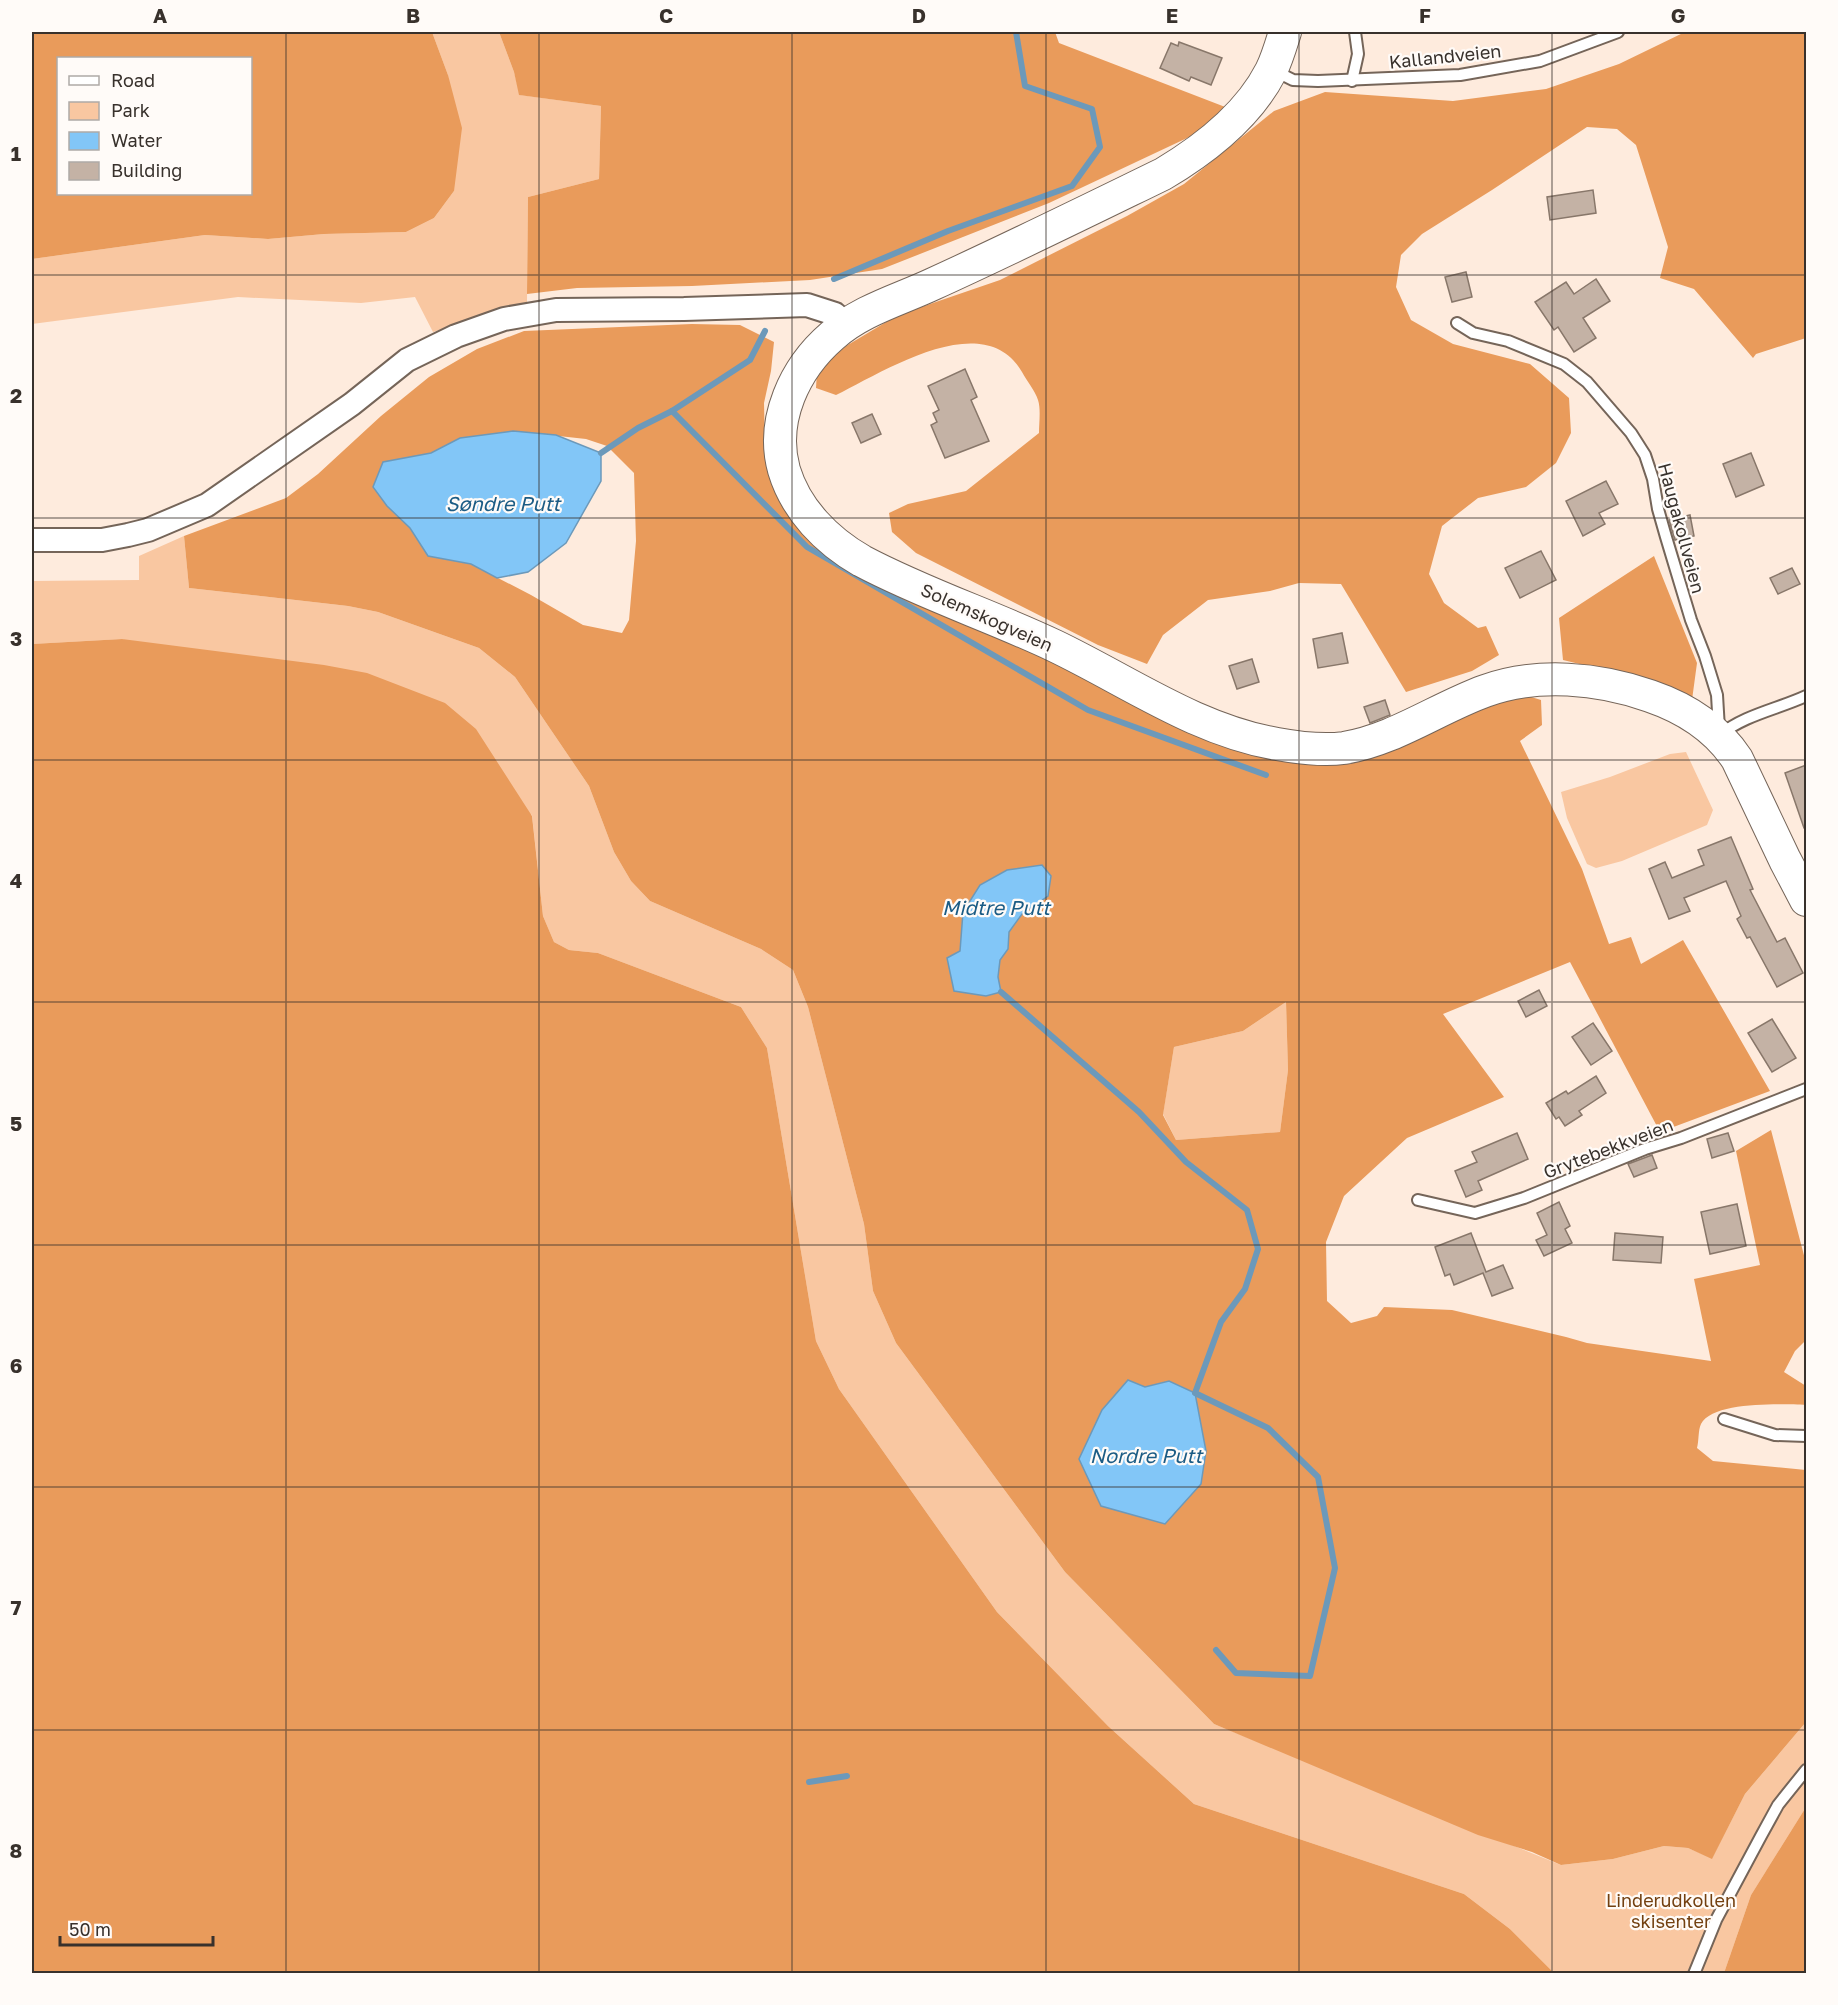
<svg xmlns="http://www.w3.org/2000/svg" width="1838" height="2005" viewBox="0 0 1838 2005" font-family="'Golos Text',sans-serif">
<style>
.green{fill:#f9c7a1}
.forest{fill:#e99b5b;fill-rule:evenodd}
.water{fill:#82c6f7;stroke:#6c99ba;stroke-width:1.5}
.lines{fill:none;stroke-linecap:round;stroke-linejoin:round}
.stream{stroke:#6c99ba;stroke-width:6}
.building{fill:#c4b2a5;stroke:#88776a;stroke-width:1.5}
.lane-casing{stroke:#756559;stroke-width:14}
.street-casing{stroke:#756559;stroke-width:26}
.secondary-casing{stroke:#756559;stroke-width:34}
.lane{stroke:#fff;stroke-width:10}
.street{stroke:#fff;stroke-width:22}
.secondary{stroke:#fff;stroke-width:32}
.grid{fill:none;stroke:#38312c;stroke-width:1.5;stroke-opacity:0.55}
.labels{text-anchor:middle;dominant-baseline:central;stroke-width:4.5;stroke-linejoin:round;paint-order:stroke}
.street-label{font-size:18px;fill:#38312c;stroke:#fffbf8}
.park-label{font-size:18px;fill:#734010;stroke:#fffbf8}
.water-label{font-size:20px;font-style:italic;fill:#1b5c85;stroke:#fffbf8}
.neatline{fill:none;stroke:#38312c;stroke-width:2}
.grid-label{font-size:20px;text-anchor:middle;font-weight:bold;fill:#38312c}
</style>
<rect width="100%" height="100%" fill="#feebdd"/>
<!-- green -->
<g class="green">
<path d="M432,32H499L514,72L520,95L601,106L599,179L528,197L527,302L433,332L415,297L361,303L238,297L32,324V259L205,235L268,239L324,234L406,232L434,218L454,191L448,75Z"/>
<path d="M184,536L189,588L348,606L378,612L479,648L515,677L589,786L614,852L631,881L650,901L761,949L793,970L808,1007L864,1224L873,1291L896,1343L1065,1572L1214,1724L1561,1865L1613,1859L1664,1846L1688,1848L1712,1858L1745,1794L1806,1722V1807L1751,1895L1724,1973H1554L1510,1929L1464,1894L1194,1804L1108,1726L997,1612L839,1389L816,1341L767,1048L741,1007L598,953L569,950L554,942L543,916L532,815L122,639L32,644V581L139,580V556Z"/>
<path d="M1686,752L1713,810L1707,825L1622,861L1596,868L1587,864L1567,818L1561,792L1610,777L1670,754Z"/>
<path d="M1286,1002L1288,1070L1280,1132L1176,1140L1163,1114L1174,1047L1243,1031Z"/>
</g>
<!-- forest -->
<g class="forest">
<path d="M32,32H432L448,75L462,128L454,191L434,218L406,232L324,234L268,239L205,235L32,259ZM58,58H250V194H58Z"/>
<path d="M499,32H1055L1059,43L1233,110L1202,131L1049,203L882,269L810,280L692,286L577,288L527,294L528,197L599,179L601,106L519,95L514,72Z"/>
<path d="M1685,32H1806V338L1756,354L1753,358L1694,289L1660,278L1668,247L1636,145L1617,129L1587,127L1492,190L1422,234L1401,255L1396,287L1411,320L1453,344L1530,364L1569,398L1571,433L1556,463L1526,487L1478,498L1442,526L1429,574L1444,603L1478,628L1486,626L1499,655L1472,671L1406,692L1341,584L1299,583L1270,591L1208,600L1163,635L1147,664L1098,645L916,553L892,532L889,513L908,504L966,491L1039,433C1039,423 1041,409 1038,400C1035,391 1027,381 1022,372C984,306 883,372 836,395L816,388L817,371L846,346L898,315L1000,280L1127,216L1184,184L1274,111L1325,92L1453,101L1546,89L1619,64Z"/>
<path d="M692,324L740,325L774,342L771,371L764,403L765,449L800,520L1255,754L1528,696L1541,700L1542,725L1520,741L1582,869L1609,944L1631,937L1641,964L1683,940L1770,1091L1660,1132L1570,962L1443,1014L1504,1097L1407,1138L1344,1196L1326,1242L1327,1301L1351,1323L1377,1316L1384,1307L1452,1310L1566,1337L1587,1343L1711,1361L1694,1279L1760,1265L1736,1151L1771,1130L1806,1263V1340L1795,1351L1784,1372L1806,1386V1405C1783,1404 1713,1401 1701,1424C1698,1430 1699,1441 1697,1448L1713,1461L1806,1470V1722L1745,1794L1712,1859L1688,1848L1664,1846L1613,1859L1561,1865L1532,1852L1478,1835L1214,1724L1065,1572L896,1343L873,1291L864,1224L808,1007L793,970L761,949L650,901L631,881L614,852L589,786L515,677L479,648L378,612L348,606L189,588L184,536L286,498L318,474L381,416L429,377L477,349L524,331ZM513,431L586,439L607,446L634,473L636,541L629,620L622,633L583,625L531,595L471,564L428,556L410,528L387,506L383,462L431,453ZM1041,866L1048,896L1022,914L1009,932L1008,949L1000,959L998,977L947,958L960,951L980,885L1007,870ZM1286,1002L1288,1070L1280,1132L1176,1140L1163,1115L1174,1047L1243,1031ZM1169,1381L1165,1524L1145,1387Z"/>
<path d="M1654,556L1697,663L1692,700L1621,674L1563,660L1559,618Z"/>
<path d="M122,639L324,665L367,673L445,703L476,729L532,816L543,916L554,942L569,950L598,953L741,1007L767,1048L816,1341L839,1389L997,1612L1108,1726L1194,1804L1464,1894L1510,1929L1554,1973H32V644Z"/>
<path d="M1806,1807V1973H1724L1751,1895Z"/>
</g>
<!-- water -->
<g class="water">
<path d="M513,431L556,435L601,453V481L566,543L528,572L497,578L471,564L428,556L410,528L387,506L373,487L383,462L431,453L460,438Z"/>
<path d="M1042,865L1051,876L1048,896L1022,914L1009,932L1008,949L1000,960L998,977L1001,992L986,996L954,991L947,958L960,951L963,912L980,885L1007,870Z"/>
<path d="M1128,1380L1145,1387L1169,1381L1195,1393L1206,1451L1201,1484L1165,1524L1101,1506L1079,1459L1102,1410Z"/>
</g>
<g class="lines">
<!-- stream -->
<g class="stream">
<path d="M834,279L948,231L1072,186L1100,147L1092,109L1025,86L1016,32"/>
<path d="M672,411L807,547L1088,710L1266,775"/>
<path d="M601,453L638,428L672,411L750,360L765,331"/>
<path d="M1001,992L1139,1112L1186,1162L1247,1210L1258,1249L1245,1289L1221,1322L1195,1393L1268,1428L1318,1477L1335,1568L1310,1676L1236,1673L1216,1650"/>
<path d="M809,1782L847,1776"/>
</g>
</g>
<!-- building -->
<g class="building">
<path d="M1179,42L1222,58L1211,85L1191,77L1189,81L1160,68L1171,43L1178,46Z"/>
<path d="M1593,190L1596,213L1550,220L1547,197Z"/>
<path d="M1466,272L1472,297L1452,302L1445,277Z"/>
<path d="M1596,279L1610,301L1583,318L1596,338L1574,352L1558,327L1554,330L1535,302L1566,282L1574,294Z"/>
<path d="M965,369L977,397L971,400L989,441L945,458L931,425L937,422L933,413L939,410L928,386Z"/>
<path d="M872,414L881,434L861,443L852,423Z"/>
<path d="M1751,453L1764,485L1736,497L1723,464Z"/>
<path d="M1606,481L1618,504L1599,513L1605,524L1583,536L1566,501Z"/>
<path d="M1690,515L1694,536L1675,540L1669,520Z"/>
<path d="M1541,551L1556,580L1520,598L1505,568Z"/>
<path d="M1792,568L1800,584L1778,594L1770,578Z"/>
<path d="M1342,633L1348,663L1318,668L1313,639Z"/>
<path d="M1252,659L1259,682L1237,689L1229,666Z"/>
<path d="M1385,700L1390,715L1370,723L1364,707Z"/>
<path d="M1806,765V828H1804L1785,773Z"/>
<path d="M1731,837L1753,889L1750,890L1777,942L1785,938L1803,973L1777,987L1750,937L1747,938L1737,919L1741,916L1726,881L1684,898L1690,911L1669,919L1649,869L1665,862L1672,878L1704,865L1698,850Z"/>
<path d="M1539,990L1547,1006L1526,1017L1518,1001Z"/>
<path d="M1772,1019L1796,1058L1772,1072L1748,1033Z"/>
<path d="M1593,1023L1612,1051L1591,1065L1572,1037Z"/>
<path d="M1596,1076L1606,1093L1579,1111L1582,1115L1565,1126L1559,1117L1556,1119L1546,1103L1566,1091L1568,1094Z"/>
<path d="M1517,1133L1528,1159L1478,1181L1482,1190L1466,1197L1455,1171L1477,1162L1472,1152Z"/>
<path d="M1728,1133L1734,1151L1712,1158L1707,1139Z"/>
<path d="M1652,1155L1657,1168L1634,1177L1628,1164Z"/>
<path d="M1559,1202L1570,1226L1565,1229L1572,1243L1544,1256L1536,1240L1547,1235L1537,1213Z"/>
<path d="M1737,1204L1746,1246L1710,1254L1701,1212Z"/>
<path d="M1471,1233L1486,1272L1503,1265L1513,1288L1492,1296L1483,1273L1454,1285L1450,1274L1445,1276L1435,1247Z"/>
<path d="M1615,1233L1663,1237L1661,1263L1613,1260Z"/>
</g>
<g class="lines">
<defs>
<g id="lane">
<path d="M1275,71L1293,80L1318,81L1460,75L1540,61L1618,32"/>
<path d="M1352,81L1358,54L1355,32"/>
<path d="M1457,323L1473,333L1508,341L1564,364L1587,382L1631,433L1645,455L1653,479L1658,509L1666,537L1691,620L1705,656L1717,695L1719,729"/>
<path d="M1720,735C1744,715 1778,709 1806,696"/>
<path d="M1418,1200L1475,1213L1524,1198L1645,1149L1681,1138L1806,1089"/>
<path d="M1724,1419L1775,1435L1806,1436"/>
<path d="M1694,1974L1716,1920L1761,1836L1778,1805L1806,1770"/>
</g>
<path id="street" d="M32,540H102L128,535L148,530L207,505L352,404L407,360L456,336L504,319L556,310L684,309L807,305L835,314L846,324"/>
<path id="secondary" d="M1285,32C1281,45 1277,59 1271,71C1248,116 1205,149 1163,174C1087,211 1010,249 933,284C899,300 861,310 832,336C795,368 770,420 784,470C796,510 827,541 862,561C924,594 992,616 1055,646C1128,681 1196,730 1277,744C1299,748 1322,751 1344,748C1394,740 1438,708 1485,691C1537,672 1599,678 1650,696C1685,708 1716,727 1737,759L1785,860L1806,900"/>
</defs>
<!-- lane casing -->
<use href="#lane" class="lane-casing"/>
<!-- street casing -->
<use href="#street" class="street-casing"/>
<!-- secondary casing -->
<use href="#secondary" class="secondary-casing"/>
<!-- lane -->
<use href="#lane" class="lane"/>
<!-- street -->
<use href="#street" class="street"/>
<!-- secondary -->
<use href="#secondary" class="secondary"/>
</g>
<!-- grid -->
<path class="grid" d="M286,32V1974M539,32V1974M792,32V1974M1046,32V1974M1299,32V1974M1552,32V1974M32,275H1806M32,518H1806M32,760H1806M32,1002H1806M32,1245H1806M32,1487H1806M32,1730H1806"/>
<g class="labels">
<!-- street labels -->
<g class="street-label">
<text transform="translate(1445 56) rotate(-6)">Kallandveien</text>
<text transform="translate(1682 528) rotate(75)">Haugakollveien</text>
<text transform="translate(987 617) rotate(24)">Solemskogveien</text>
<text transform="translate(1608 1148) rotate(-21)">Grytebekkveien</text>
</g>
<!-- park labels -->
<g class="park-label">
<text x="1671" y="1900">Linderudkollen<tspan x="1671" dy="21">skisenter</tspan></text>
</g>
<!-- water labels -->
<g class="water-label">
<text x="503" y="503">Søndre Putt</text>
<text x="996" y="907">Midtre Putt</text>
<text x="1146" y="1455">Nordre Putt</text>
</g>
</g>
<!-- border -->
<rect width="1838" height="2005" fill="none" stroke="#fffbf8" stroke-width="66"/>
<!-- legend -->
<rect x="57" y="57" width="195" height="138" fill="#fffbf8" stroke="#afaaa6" stroke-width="1.5"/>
<rect x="69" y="76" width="30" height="9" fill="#ffffff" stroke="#afaaa6" stroke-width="1.5"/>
<text x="111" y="87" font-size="18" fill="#38312c">Road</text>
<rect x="69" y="102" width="30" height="18" fill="#f9c7a1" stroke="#afaaa6" stroke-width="1.5"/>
<text x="111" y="117" font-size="18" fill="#38312c">Park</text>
<rect x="69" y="132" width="30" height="18" fill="#82c6f7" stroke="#afaaa6" stroke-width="1.5"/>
<text x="111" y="147" font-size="18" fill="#38312c">Water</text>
<rect x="69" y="162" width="30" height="18" fill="#c4b2a5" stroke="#afaaa6" stroke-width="1.5"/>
<text x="111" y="177" font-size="18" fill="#38312c">Building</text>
<!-- scale -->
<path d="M60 1936v9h153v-9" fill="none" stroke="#38312c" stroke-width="3"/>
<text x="69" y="1936" font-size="18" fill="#38312c" stroke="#fffbf8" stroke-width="4.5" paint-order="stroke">50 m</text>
<rect x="33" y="33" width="1772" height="1939" class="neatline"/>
<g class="grid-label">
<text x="160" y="23">A</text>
<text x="413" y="23">B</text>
<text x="666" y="23">C</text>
<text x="919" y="23">D</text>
<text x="1172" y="23">E</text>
<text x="1425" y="23">F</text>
<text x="1678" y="23">G</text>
<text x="16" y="161">1</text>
<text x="16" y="403">2</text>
<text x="16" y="646">3</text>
<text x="16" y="888">4</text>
<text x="16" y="1131">5</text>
<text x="16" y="1373">6</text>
<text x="16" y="1615">7</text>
<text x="16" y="1858">8</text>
</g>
</svg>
